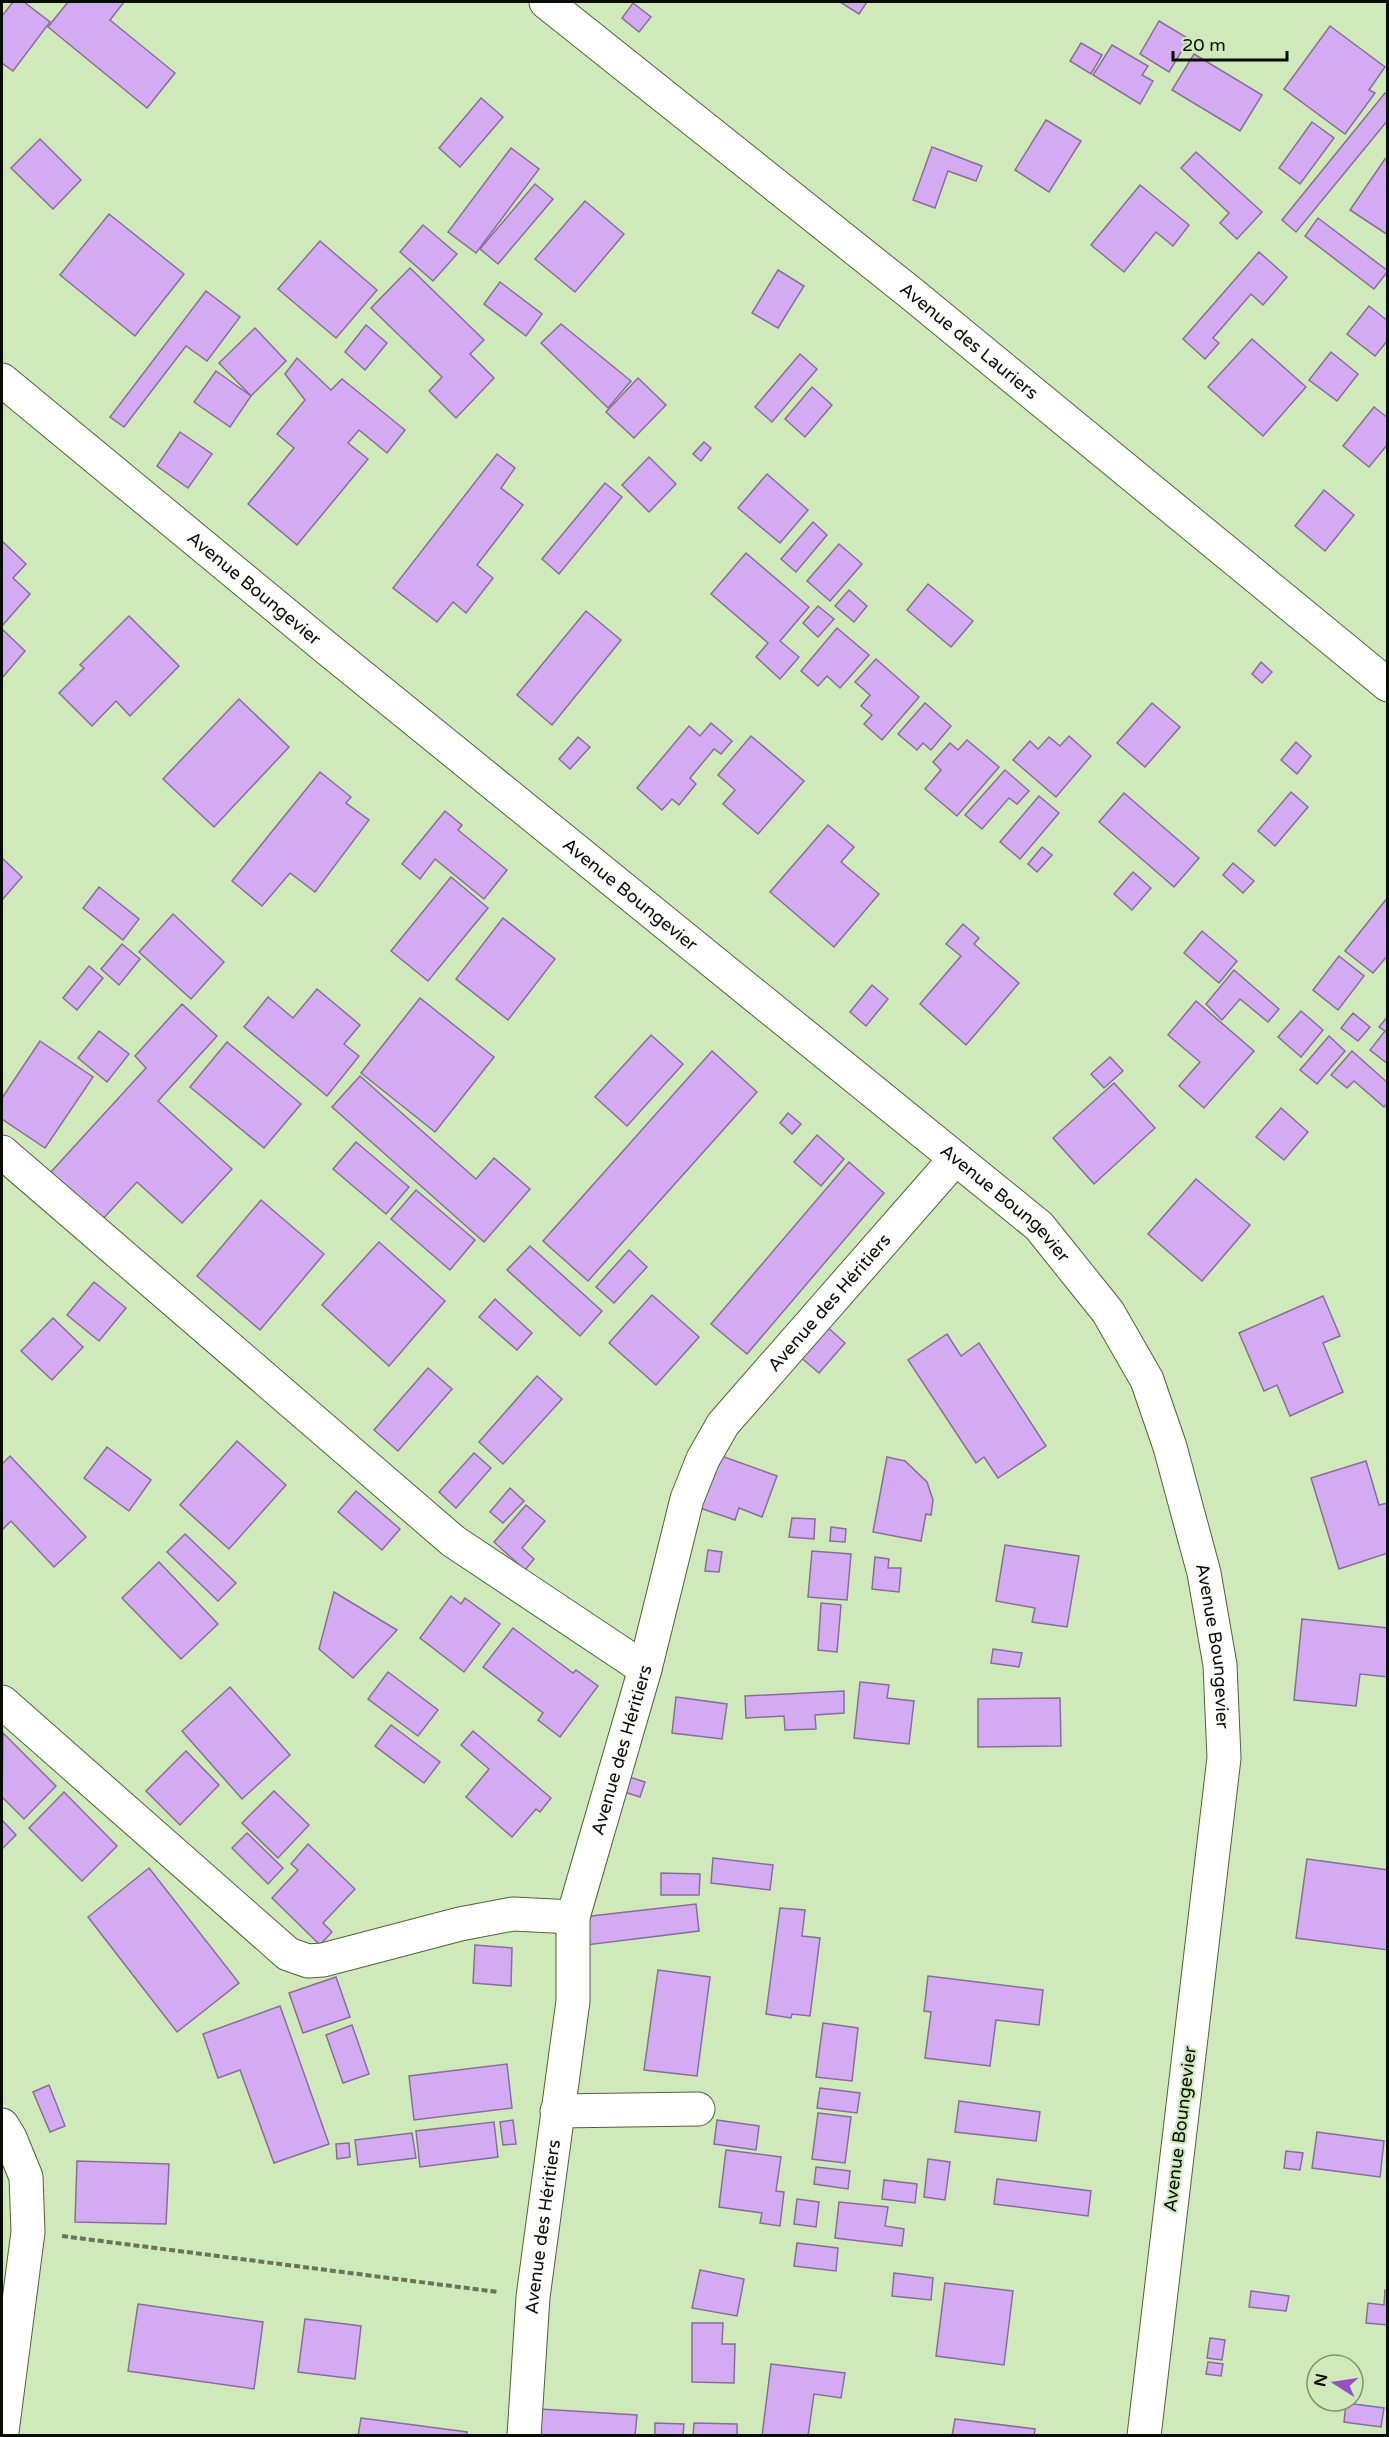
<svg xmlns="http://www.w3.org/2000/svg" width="1389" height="2437" viewBox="0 0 1389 2437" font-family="'Varela Round',sans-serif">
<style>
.building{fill:#d4abf3;stroke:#876f99;stroke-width:1.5}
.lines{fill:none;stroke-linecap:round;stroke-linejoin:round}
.street-casing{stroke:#4e6339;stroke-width:35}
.path{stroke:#667558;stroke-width:4;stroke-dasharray:6 3;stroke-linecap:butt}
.street{stroke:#fff;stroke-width:33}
.labels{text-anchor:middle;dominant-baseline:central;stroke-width:4.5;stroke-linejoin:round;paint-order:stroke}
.street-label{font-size:18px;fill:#070e01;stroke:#d0e9ba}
</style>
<rect width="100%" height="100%" fill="#d0e9ba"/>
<!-- building -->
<g class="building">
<path d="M13,2H24L50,22L13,71L2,63V16Z"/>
<path d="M68,2H124L110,20L175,73L147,108L48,27Z"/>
<path d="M840,2H867L859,14Z"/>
<path d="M633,3L651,17L639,32L622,18Z"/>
<path d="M1159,21L1189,39L1169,72L1140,54Z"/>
<path d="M1330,26L1385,67L1369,90L1375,93L1345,134L1284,89Z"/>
<path d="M1081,43L1102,55L1091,74L1070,61Z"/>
<path d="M1112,45L1148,66L1142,75L1153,81L1140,104L1093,75Z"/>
<path d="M1194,54L1262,95L1240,131L1172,90Z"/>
<path d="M1385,93L1388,95V120L1296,232L1282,220Z"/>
<path d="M481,98L503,117L460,167L439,148Z"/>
<path d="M1046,120L1081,141L1049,192L1015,170Z"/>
<path d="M1312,122L1334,138L1300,184L1279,168Z"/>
<path d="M40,139L81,180L53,209L11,168Z"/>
<path d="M932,147L982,166L976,181L948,171L935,208L913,200Z"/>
<path d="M511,148L539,169L476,253L448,232Z"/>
<path d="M1196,152L1262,212L1237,239L1220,223L1229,213L1181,168Z"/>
<path d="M1385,159L1388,160V235L1350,210Z"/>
<path d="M535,184L553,199L498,264L480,249Z"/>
<path d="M1140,185L1189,225L1173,246L1156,232L1124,272L1091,245Z"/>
<path d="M585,201L624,234L575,292L535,259Z"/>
<path d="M109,214L184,274L135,336L60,275Z"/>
<path d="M1318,218L1388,271L1374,289L1305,236Z"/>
<path d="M423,225L457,254L433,281L400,252Z"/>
<path d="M320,241L377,290L336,338L278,289Z"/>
<path d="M1259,252L1287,277L1263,305L1251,294L1213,338L1219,343L1205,359L1183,339Z"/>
<path d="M410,268L484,340L470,354L494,378L456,418L429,391L442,377L371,308Z"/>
<path d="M778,270L804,286L778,328L752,313Z"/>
<path d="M500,282L542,314L526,336L484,304Z"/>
<path d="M206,291L240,317L207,361L186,346L124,427L110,417Z"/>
<path d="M1369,306L1388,321V340L1375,356L1347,334Z"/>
<path d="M561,324L631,381L608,408L541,343Z"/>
<path d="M366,325L387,343L365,370L345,352Z"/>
<path d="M255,328L286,361L251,396L219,363Z"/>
<path d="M1252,339L1306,387L1263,436L1208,387Z"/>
<path d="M1331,352L1358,374L1337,401L1309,380Z"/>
<path d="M800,354L817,369L772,422L755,407Z"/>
<path d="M297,358L331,390L342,379L405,430L387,453L359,430L348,443L368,459L297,545L248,504L294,448L277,434L305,400L285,374Z"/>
<path d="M216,371L251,396L230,427L194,402Z"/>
<path d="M638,378L666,405L634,438L606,412Z"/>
<path d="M812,387L832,405L805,437L785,419Z"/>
<path d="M1374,407L1388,418V444L1369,467L1343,446Z"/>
<path d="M180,432L212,454L188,488L157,466Z"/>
<path d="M704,442L711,448L701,461L693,454Z"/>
<path d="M497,454L515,468L501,488L523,505L477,565L493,578L466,613L453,602L437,622L393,588Z"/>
<path d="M649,457L676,484L649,512L622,485Z"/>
<path d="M767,474L808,510L780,543L738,508Z"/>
<path d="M605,483L622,497L559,574L542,559Z"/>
<path d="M1324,490L1354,515L1325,551L1295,526Z"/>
<path d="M813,522L827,535L796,572L781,559Z"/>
<path d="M2,541L26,564L13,578L30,594L2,626Z"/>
<path d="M839,544L862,564L830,601L807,581Z"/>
<path d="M746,553L809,607L780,641L799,657L780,679L756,657L768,643L711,594Z"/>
<path d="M928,584L973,621L951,647L907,610Z"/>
<path d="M849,590L867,606L854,622L835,606Z"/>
<path d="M818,606L834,619L818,637L803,623Z"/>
<path d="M586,611L621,640L552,725L517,695Z"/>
<path d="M129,616L179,666L130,716L116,701L92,726L59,693L84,668L80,665Z"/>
<path d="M837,628L869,655L840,688L827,676L818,686L801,671Z"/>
<path d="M2,629L25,651L2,678Z"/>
<path d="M876,659L919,697L882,740L864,724L872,715L861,706L870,695L855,682Z"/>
<path d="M1261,662L1272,672L1262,683L1252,674Z"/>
<path d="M239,699L289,747L214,827L163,779Z"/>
<path d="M925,703L951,726L931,750L923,743L917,750L898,734Z"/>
<path d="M1152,703L1180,727L1145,767L1117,743Z"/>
<path d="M711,723L732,741L721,754L714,749L690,778L696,784L679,805L672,799L662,810L637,788L689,726L700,736Z"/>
<path d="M751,736L804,781L758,834L723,804L735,790L718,775Z"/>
<path d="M1069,736L1091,756L1056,797L1013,760L1030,741L1038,749L1049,737L1060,746Z"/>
<path d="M578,737L590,747L570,769L559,759Z"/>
<path d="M967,740L999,767L957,816L925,789L941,770L933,762L950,743L958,750Z"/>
<path d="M1296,742L1311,756L1297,774L1281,760Z"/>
<path d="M1005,770L1029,791L1017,804L1009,798L982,829L965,815Z"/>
<path d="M320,772L351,797L346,803L369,820L315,892L290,873L262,906L232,881Z"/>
<path d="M1291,792L1308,807L1275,846L1258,831Z"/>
<path d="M1124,793L1199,858L1174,887L1099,822Z"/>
<path d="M1039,796L1059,813L1020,859L1000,842Z"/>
<path d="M445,811L462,825L458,830L507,870L484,899L435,859L420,879L402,864Z"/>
<path d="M828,825L854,847L841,862L879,894L834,947L770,892Z"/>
<path d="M1042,847L1052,855L1037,872L1028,864Z"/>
<path d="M2,858L22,877L2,900Z"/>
<path d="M1233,863L1254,881L1243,893L1223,875Z"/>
<path d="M1133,872L1151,888L1132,910L1114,894Z"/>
<path d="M451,877L488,908L428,981L391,951Z"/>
<path d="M99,887L139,919L123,940L83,908Z"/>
<path d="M1388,897V955L1373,973L1345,951Z"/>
<path d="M173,914L224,962L191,999L139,952Z"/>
<path d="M503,918L555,959L508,1020L456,979Z"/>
<path d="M963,924L979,938L974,944L1019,983L966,1045L920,1004L961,956L946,944Z"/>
<path d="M1202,931L1237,961L1219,983L1184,953Z"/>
<path d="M122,944L140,959L119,985L101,969Z"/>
<path d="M1339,956L1364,976L1338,1010L1313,990Z"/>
<path d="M89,966L103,978L77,1010L63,998Z"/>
<path d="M1234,970L1279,1009L1268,1022L1240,999L1222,1020L1206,1004Z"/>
<path d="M872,985L888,999L866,1026L850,1012Z"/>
<path d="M317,989L360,1025L344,1044L359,1056L327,1096L244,1027L268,997L293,1018Z"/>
<path d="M420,998L494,1057L435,1132L361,1073Z"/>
<path d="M1196,1001L1254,1051L1204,1108L1179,1086L1200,1062L1168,1035Z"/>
<path d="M182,1004L217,1036L158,1101L232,1169L182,1223L137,1182L101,1221L50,1173L146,1068L135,1056Z"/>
<path d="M1301,1011L1323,1030L1301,1057L1278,1037Z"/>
<path d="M1353,1013L1370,1027L1358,1041L1341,1028Z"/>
<path d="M1388,1016V1064L1370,1050L1385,1031L1379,1027Z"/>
<path d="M99,1031L129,1054L107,1082L78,1058Z"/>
<path d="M651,1035L683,1064L627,1126L595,1097Z"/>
<path d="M1329,1036L1345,1051L1317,1084L1300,1070Z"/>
<path d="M40,1041L93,1077L45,1148L2,1119V1098Z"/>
<path d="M227,1042L301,1104L264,1148L190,1087Z"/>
<path d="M712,1051L757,1092L588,1281L543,1241Z"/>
<path d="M1352,1051L1388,1083V1103L1384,1107L1354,1081L1347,1088L1331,1075Z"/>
<path d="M1110,1057L1123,1071L1104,1088L1091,1074Z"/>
<path d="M360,1076L476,1179L494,1158L530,1189L484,1242L332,1107Z"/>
<path d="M1114,1083L1155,1128L1094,1184L1053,1138Z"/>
<path d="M1281,1108L1308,1132L1284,1160L1256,1137Z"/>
<path d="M788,1113L801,1124L792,1134L780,1123Z"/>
<path d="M817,1135L844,1159L821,1186L794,1162Z"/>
<path d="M356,1142L409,1187L386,1214L333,1169Z"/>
<path d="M849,1162L884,1193L747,1354L711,1324Z"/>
<path d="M1196,1179L1250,1225L1202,1281L1148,1234Z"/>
<path d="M416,1190L475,1240L450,1270L391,1219Z"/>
<path d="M261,1200L324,1254L260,1330L197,1276Z"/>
<path d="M379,1242L445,1301L389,1366L322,1305Z"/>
<path d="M530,1246L602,1311L580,1336L507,1270Z"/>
<path d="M629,1250L647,1267L614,1303L596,1287Z"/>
<path d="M94,1282L126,1308L99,1341L67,1315Z"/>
<path d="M652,1295L699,1337L656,1385L609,1343Z"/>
<path d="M1323,1296L1340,1336L1323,1343L1343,1392L1290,1416L1277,1385L1264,1391L1239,1333Z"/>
<path d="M495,1299L532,1333L517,1350L479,1317Z"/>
<path d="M53,1318L83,1347L52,1380L21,1351Z"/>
<path d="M824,1324L845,1343L819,1373L798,1355Z"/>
<path d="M947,1334L961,1356L979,1343L1046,1446L998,1478L984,1457L976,1463L908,1360Z"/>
<path d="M428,1368L452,1389L398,1451L374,1430Z"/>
<path d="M537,1376L562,1399L503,1464L479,1442Z"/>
<path d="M237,1441L286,1485L229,1549L180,1505Z"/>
<path d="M107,1447L151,1480L129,1511L84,1478Z"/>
<path d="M474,1453L491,1468L456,1508L439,1492Z"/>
<path d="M716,1454L777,1476L762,1517L739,1508L735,1520L697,1507Z"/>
<path d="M10,1456L86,1537L54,1567L11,1521L2,1530V1464Z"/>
<path d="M887,1457L905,1461L927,1482L933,1500L931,1515L926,1514L921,1541L873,1532Z"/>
<path d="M1366,1461L1379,1505L1388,1503V1553L1339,1569L1311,1478Z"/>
<path d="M510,1488L524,1501L503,1523L490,1512Z"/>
<path d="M356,1491L400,1529L382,1550L338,1512Z"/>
<path d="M526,1505L545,1521L522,1548L534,1559L525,1570L494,1542Z"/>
<path d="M792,1518L815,1519L814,1539L789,1537Z"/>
<path d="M831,1527L846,1529L845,1542L830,1541Z"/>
<path d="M185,1534L236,1583L218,1601L167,1552Z"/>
<path d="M1005,1545L1079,1556L1067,1627L1032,1622L1035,1608L996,1601Z"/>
<path d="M708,1550L722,1552L719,1572L705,1571Z"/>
<path d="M812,1551L851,1554L847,1600L808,1597Z"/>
<path d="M875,1557L889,1559L888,1568H901L899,1592L872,1589Z"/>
<path d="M159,1562L218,1624L181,1659L122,1598Z"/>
<path d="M334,1592L397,1630L353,1678L319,1649Z"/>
<path d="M451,1596L461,1604L465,1598L500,1624L464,1672L420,1638Z"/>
<path d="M821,1603L841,1605L837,1652L818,1650Z"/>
<path d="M1302,1619L1388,1628V1677L1360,1674L1356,1706L1294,1700Z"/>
<path d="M513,1628L573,1673L576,1670L598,1686L560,1737L538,1720L543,1713L483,1667Z"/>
<path d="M993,1649L1022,1653L1019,1667L991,1663Z"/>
<path d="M388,1672L438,1710L418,1736L368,1699Z"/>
<path d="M860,1682L889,1685L887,1698L914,1701L909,1744L854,1738Z"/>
<path d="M230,1687L290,1755L242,1799L182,1731Z"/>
<path d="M844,1691V1713L815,1715L816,1729L785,1730L784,1716L746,1718L745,1696Z"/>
<path d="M676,1697L727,1704L722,1739L672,1733Z"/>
<path d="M1060,1698L1061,1746L978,1747V1699Z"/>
<path d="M391,1725L440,1762L424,1783L375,1746Z"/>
<path d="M473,1731L551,1798L540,1812L536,1809L512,1837L466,1797L489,1769L461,1745Z"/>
<path d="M3,1733L56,1786L24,1819L2,1797Z"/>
<path d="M186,1751L219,1785L180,1825L146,1791Z"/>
<path d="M626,1776L645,1782L640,1797L621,1791Z"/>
<path d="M274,1791L309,1825L278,1858L242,1823Z"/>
<path d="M64,1792L117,1846L82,1881L29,1828Z"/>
<path d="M2,1820L16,1835L2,1849Z"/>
<path d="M247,1833L283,1868L268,1884L232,1848Z"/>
<path d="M308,1844L355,1889L323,1923L332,1932L320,1945L272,1898L298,1870L291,1864Z"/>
<path d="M713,1858L773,1865L770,1890L711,1883Z"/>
<path d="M1307,1859L1388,1870V1950L1296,1938Z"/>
<path d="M149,1868L239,1983L177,2032L88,1917Z"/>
<path d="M661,1873L700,1874L699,1895H661Z"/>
<path d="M696,1904L699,1931L586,1945L583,1917Z"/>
<path d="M780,1908L805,1910L802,1936L820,1938L810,2016L792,2014L791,2018L766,2014Z"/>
<path d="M475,1945L512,1948L511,1986L473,1983Z"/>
<path d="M658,1970L710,1977L697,2076L644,2070Z"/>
<path d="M928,1976L1043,1990L1039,2025L996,2020L990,2066L925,2058L931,2012L924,2011Z"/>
<path d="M336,1977L350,2017L303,2033L289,1993Z"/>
<path d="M280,2006L329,2144L274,2163L240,2070L218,2078L203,2034Z"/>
<path d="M823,2023L858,2028L852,2081L816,2077Z"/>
<path d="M352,2025L369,2074L343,2083L326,2035Z"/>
<path d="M507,2064L512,2108L414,2120L409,2076Z"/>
<path d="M49,2085L65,2126L50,2132L33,2092Z"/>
<path d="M820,2088L860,2093L857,2113L817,2108Z"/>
<path d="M959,2101L1040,2112L1036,2141L955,2132Z"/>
<path d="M818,2113L851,2117L845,2163L812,2159Z"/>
<path d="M513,2120L516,2144L503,2145L500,2122Z"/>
<path d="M717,2120L759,2126L756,2150L714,2144Z"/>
<path d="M494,2122L498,2157L420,2167L416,2131Z"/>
<path d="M1317,2132L1384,2141L1380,2177L1312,2168Z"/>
<path d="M412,2133L416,2158L358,2165L355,2140Z"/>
<path d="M349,2143L350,2157L337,2159L336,2144Z"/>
<path d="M726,2150L781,2157L776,2191L784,2192L780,2226L760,2223L762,2213L719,2207Z"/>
<path d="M1286,2151L1303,2153L1300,2170L1284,2168Z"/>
<path d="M928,2159L950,2162L945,2200L924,2197Z"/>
<path d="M77,2161L169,2164L166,2224L75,2222Z"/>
<path d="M816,2167L850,2171L848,2189L814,2184Z"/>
<path d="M997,2179L1091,2191L1088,2216L994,2204Z"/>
<path d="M884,2180L917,2184L915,2203L882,2199Z"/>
<path d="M797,2199L819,2202L816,2227L794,2224Z"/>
<path d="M839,2202L888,2207L885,2226L904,2229L902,2246L835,2238Z"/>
<path d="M797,2243L838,2248L836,2271L794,2266Z"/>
<path d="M700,2270L744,2279L737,2316L692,2308Z"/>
<path d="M894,2273L933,2278L931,2300L892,2296Z"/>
<path d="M945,2283L1013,2291L1004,2365L936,2356Z"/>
<path d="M1385,2290L1388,2291V2325L1366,2323L1368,2303L1384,2305Z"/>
<path d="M1251,2291L1289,2296L1286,2311L1249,2307Z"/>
<path d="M138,2304L263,2322L254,2389L128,2371Z"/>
<path d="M305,2319L361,2326L355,2379L298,2372Z"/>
<path d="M692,2323H723L722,2344H735L734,2383L692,2382Z"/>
<path d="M1210,2338L1225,2340L1222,2360L1207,2358Z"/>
<path d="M1208,2362L1223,2364L1221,2376L1206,2374Z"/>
<path d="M771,2364L845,2373L841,2398L814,2394L808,2436H762Z"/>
<path d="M1346,2403L1384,2408L1381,2427L1344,2422Z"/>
<path d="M540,2409L637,2415L635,2436H538Z"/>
<path d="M361,2418L467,2432V2436H358Z"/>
<path d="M955,2419L1035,2429L1034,2436H952Z"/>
<path d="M655,2423L684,2424L683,2436H655Z"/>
<path d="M694,2423L737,2424V2436H693Z"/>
</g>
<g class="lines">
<defs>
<g id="street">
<path id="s1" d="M546,2L912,294L1388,685"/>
<path id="s2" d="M2,380L324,646L1039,1226L1108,1312L1147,1380L1170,1447L1204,1573L1220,1665L1224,1758L1144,2436"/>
<path d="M2,1152L453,1541L645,1669"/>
<path d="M2,1702L288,1954L308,1961L323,1960L460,1924L513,1914L573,1917"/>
<path d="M557,2111L698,2109"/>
<path d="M2,2125L10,2138L26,2177L28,2232L2,2432"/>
<path id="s3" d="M524,2436L533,2297L573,2001V1917L645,1669L687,1499L703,1459L723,1424L955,1159"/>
</g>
</defs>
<!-- street casing -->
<use href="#street" class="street-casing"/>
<!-- path -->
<path class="path" d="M62,2236L498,2292"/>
<!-- street -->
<use href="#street" class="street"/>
</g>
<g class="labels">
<!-- street labels -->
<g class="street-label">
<text stroke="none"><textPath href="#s1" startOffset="542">Avenue des Lauriers</textPath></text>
<text stroke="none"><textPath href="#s2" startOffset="327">Avenue Boungevier</textPath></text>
<text stroke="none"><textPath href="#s2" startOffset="812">Avenue Boungevier</textPath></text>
<text stroke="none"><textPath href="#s2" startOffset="1298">Avenue Boungevier</textPath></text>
<text stroke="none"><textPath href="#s3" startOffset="1200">Avenue des Héritiers</textPath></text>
<text stroke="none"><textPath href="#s2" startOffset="1802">Avenue Boungevier</textPath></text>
<text stroke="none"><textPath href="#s3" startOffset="696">Avenue des Héritiers</textPath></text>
<text transform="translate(1180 2129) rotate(-83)">Avenue Boungevier</text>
<text stroke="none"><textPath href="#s3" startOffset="210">Avenue des Héritiers</textPath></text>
</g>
</g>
<!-- border -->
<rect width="1389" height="2437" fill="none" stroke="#070e01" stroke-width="6"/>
<!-- north arrow -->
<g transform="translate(1335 2383) rotate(282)"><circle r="28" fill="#d0e9ba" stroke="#809170" stroke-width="1.5"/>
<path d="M0-4.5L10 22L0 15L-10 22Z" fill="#9750c3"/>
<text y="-9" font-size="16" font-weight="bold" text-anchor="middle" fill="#070e01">N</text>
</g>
<!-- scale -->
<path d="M1173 51v9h114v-9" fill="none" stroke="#070e01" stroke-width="3"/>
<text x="1182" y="51" font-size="18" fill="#070e01" stroke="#d0e9ba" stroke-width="4.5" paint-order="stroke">20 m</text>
</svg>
